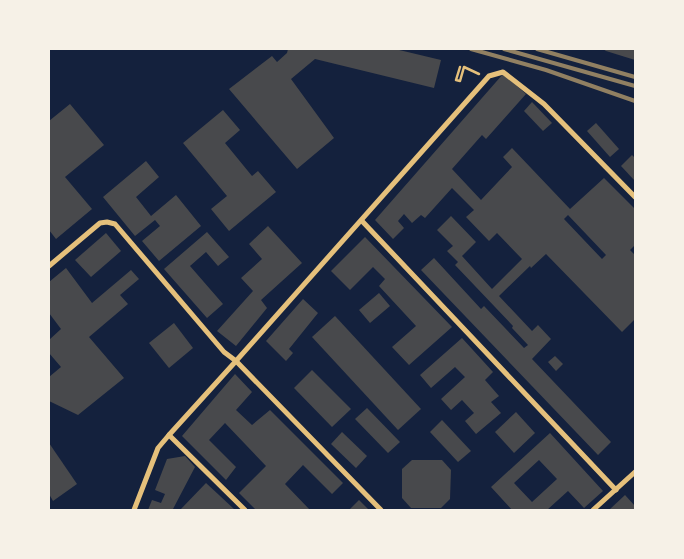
<svg xmlns="http://www.w3.org/2000/svg" width="684" height="559" viewBox="0 0 684 559" font-family="'Sofia Sans Condensed',sans-serif">
<style>
.building{fill:#48494c;fill-rule:evenodd}
.lines{fill:none;stroke-linecap:round;stroke-linejoin:round}
.path{stroke:#e5c07b;stroke-width:2.5}
.minor{stroke:#e5c07b;stroke-width:5}
.rail{stroke:#918062;stroke-width:4}
</style>
<rect width="100%" height="100%" fill="#14213d"/>
<!-- building -->
<g class="building">
<path d="M288,49H395L441,60L434,88L315,59L291,79L334,138L297,169L229,89L272,56L277,62L287,53Z"/>
<path d="M603,49H635V60L606,51Z"/>
<path d="M503,74L526,94L486,139L482,135L452,169L481,200L512,167L503,157L512,148L570,209L604,178L635,209V245L630,250L635,255V319L622,332L546,254L531,268L530,266L499,296L532,331L538,325L551,339L532,359L611,442L598,455L421,270L434,258L481,309L484,306L524,348L528,345L512,328L513,326L455,265L458,262L447,251L453,246L437,230L451,216L476,242L462,256L492,289L522,259L497,233L489,241L466,217L474,210L452,188L425,218L421,215L412,223L404,214L398,221L404,228L393,239L375,220ZM568,215L606,255L602,259L564,219Z"/>
<path d="M532,102L552,123L543,131L524,111Z"/>
<path d="M70,104L104,145L65,177L92,209L56,239L49,230V121Z"/>
<path d="M223,110L240,130L225,143L252,176L258,171L276,192L229,231L211,209L227,196L183,143Z"/>
<path d="M596,123L619,149L610,157L587,131Z"/>
<path d="M632,155L635,158V181L621,166Z"/>
<path d="M146,161L159,177L136,197L151,216L176,195L201,226L159,261L142,241L160,226L155,220L135,236L103,197Z"/>
<path d="M268,226L302,263L261,300L267,308L236,346L217,331L253,291L241,278L262,259L249,244Z"/>
<path d="M207,232L229,257L218,266L206,252L190,266L223,304L207,318L164,269Z"/>
<path d="M106,233L121,251L91,277L75,260Z"/>
<path d="M365,237L452,327L409,365L392,347L416,326L379,286L385,279L373,267L350,290L331,271Z"/>
<path d="M66,268L92,303L131,270L139,279L120,295L128,304L89,337L124,378L78,415L49,401V377L61,367L49,353V340L61,329L49,313V282Z"/>
<path d="M379,293L390,306L370,323L359,310Z"/>
<path d="M303,299L318,313L289,349L293,353L286,361L266,341Z"/>
<path d="M335,316L421,409L398,430L312,337Z"/>
<path d="M174,323L193,348L169,368L149,343Z"/>
<path d="M462,338L493,372L485,380L499,396L491,402L501,413L476,434L465,421L474,413L462,400L451,410L441,399L465,377L455,367L431,388L420,375Z"/>
<path d="M555,356L563,364L556,371L548,362Z"/>
<path d="M312,370L351,409L332,427L294,388Z"/>
<path d="M235,374L252,392L236,410L252,425L270,410L343,483L332,494L303,465L285,484L310,510H256L239,493L266,466L225,423L209,440L236,467L226,480L182,436Z"/>
<path d="M367,408L400,442L388,453L355,419Z"/>
<path d="M516,412L535,433L514,453L495,432Z"/>
<path d="M442,420L471,451L458,462L430,432Z"/>
<path d="M342,432L367,456L356,468L331,444Z"/>
<path d="M550,433L603,491L584,508L568,491L547,510H512L491,487ZM539,460L557,479L532,502L514,483Z"/>
<path d="M49,443L77,484L53,501L49,494Z"/>
<path d="M185,456L195,467L173,509L148,510L152,500L161,503L165,494L155,490L167,459Z"/>
<path d="M412,460H442L451,470L450,499L441,508H411L402,498V469Z"/>
<path d="M206,483L219,495L235,510H180Z"/>
<path d="M625,495L635,506V510H609Z"/>
<path d="M359,500L369,510H349Z"/>
</g>
<g class="lines">
<!-- path -->
<path class="path" d="M460,67L456,80L460,81L464,67L479,74"/>
<!-- minor -->
<g class="minor">
<path d="M362,221L616,490"/>
<path d="M49,266L100,223L107,222L115,224L224,352L236,361L381,510"/>
<path d="M169,435L245,510"/>
<path d="M134,510L158,448L169,435L236,361L489,76L503,72L544,104L635,197"/>
<path d="M593,510L635,472"/>
</g>
<!-- rail -->
<g class="rail">
<path d="M471,49L546,70L635,101"/>
<path d="M504,49L635,86"/>
<path d="M537,49L635,77"/>
</g>
</g>
<!-- border -->
<rect width="684" height="559" fill="none" stroke="#f6f1e7" stroke-width="100"/>
</svg>
